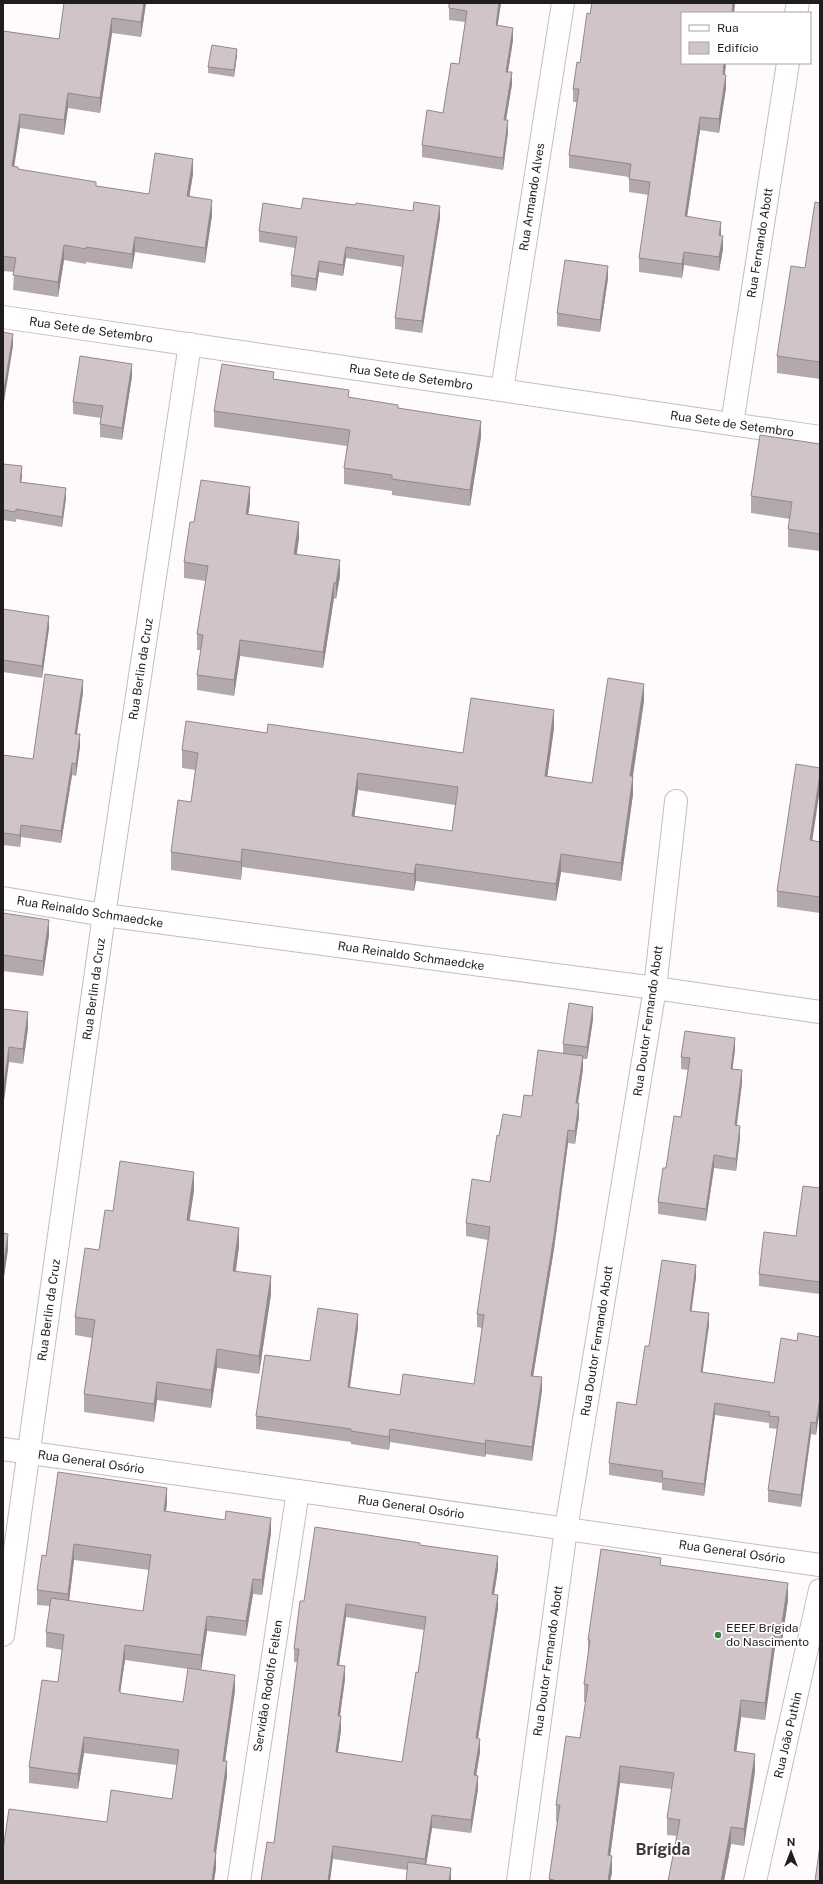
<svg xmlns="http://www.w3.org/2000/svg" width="823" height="1884" viewBox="0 0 823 1884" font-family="'Public Sans',sans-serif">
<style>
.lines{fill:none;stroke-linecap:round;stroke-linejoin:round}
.minor-casing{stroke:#c7bbbf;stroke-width:24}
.major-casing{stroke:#c7bbbf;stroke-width:24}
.minor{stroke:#fff;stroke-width:22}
.major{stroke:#fff;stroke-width:22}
.wall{fill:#b3a9ac;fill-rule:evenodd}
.shaded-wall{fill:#92898c}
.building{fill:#d0c4c8;stroke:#92898c;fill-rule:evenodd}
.poi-dot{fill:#318736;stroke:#fff;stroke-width:1.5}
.labels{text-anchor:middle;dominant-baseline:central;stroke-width:3.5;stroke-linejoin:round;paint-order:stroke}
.street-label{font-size:12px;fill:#211c1e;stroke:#fff}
.poi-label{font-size:12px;fill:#211c1e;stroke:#fff;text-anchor:start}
.district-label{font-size:16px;font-weight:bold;fill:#42393c;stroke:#fff}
</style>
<rect width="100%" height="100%" fill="#fffafc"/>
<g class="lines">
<defs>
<g id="minor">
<path d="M796,13L798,3"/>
<path d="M502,390L563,3"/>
<path d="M732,424L788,63"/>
<path d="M3,898L104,915L655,988L820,1012"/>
<path d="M3,1449L820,1565"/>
<path d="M3,1635L104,915L190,344"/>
<path d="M239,1881L298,1491"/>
<path d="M518,1881L566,1529L655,988L676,801"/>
<path d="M755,1881L820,1590"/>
</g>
<path id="major" d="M3,317L820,437"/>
</defs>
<!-- minor casing -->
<use href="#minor" class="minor-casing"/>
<!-- major casing -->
<use href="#major" class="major-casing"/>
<!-- minor -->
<use href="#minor" class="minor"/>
<!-- major -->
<use href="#major" class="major"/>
</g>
<!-- wall -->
<g class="wall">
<path d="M146,3L141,37L112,33L100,113L68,108L64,135L20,128L14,166L18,169L96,186L149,194L193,174L189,197L212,215L205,263L135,252L132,269L86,262V264L64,260L58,297L13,290L14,272L3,271V31L59,39Z"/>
<path d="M449,3H501L497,25L513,40L508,72L512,84L506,120L508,132L503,170L422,157V145L443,113L459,64L465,22L449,20Z"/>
<path d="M592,3H735L734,13H682V63H726L725,75L726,88L719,133L700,130L687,217L721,235L723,249L719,271L684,265L682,278L639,272V258L649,195L629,192V177L569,168V155L577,102H573V89L580,63L590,14Z"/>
<path d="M237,55L234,77L208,73V67Z"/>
<path d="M820,203V379L777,373V356L805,268Z"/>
<path d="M301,209L440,218L422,333L395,329V318L403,267L346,258L343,276L319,272L316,291L291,287V275L295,248L259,242V231Z"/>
<path d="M608,278L600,332L557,326V313Z"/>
<path d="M132,376L122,440L100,437V424L101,418L73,414V402Z"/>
<path d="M274,379L349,397L398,408L481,437L470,506L392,495V491L344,484V468L347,446L214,427V411Z"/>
<path d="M820,444V551L788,547V529L790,519L751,513V496Z"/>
<path d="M3,464L22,476L21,482L66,498L62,527L16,519V522L3,520Z"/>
<path d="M250,503L248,514L299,538L297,554L340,576L336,599L334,598L323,668L240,656L234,696L197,690V675L201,650H197V634L206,581L184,578V562L194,522Z"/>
<path d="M3,609L49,628L42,678L3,672Z"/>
<path d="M83,692L77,734L80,746L76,776L72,775L61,843L21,837L20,847L3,845V755L33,759Z"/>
<path d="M644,701L633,776V794L621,881L561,872L556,901L416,881L414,891L242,867L241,880L171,870V852L191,802L195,770L182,768V750L267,733L463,753L554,728L547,777L592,783ZM358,790L455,805L452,831L354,816Z"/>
<path d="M812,841L820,842V913L777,907V891Z"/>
<path d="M3,913L49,935L43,976L3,971Z"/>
<path d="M3,1009L28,1028L23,1064L9,1062Z"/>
<path d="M593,1019L587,1059H583V1069L578,1103L579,1116L575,1144L568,1143L554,1249L533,1376L542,1390L532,1461L486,1454L485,1457L390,1442L389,1450L351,1444V1442L256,1429V1416L310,1361L358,1327L350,1387L400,1395L474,1384L482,1328L477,1327V1314L488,1240L466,1236V1223L490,1182L499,1136L521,1117L532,1096L563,1054V1044Z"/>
<path d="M735,1050L732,1069L742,1083L737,1125L740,1138L736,1171L714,1168L706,1221L658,1214V1202L666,1168L681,1117L688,1070L681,1069V1057Z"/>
<path d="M820,1188V1294L759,1286V1274L796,1236Z"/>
<path d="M194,1190L189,1220L239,1246L236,1271L271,1294L259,1374L217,1368L211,1408L157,1400L154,1422L84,1412V1394L92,1338L75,1335V1317L113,1211Z"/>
<path d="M696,1277L691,1311L709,1325L702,1372L774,1383L797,1341L820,1337L816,1435L811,1434L801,1507L768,1502V1490L777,1429L769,1428V1423L715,1415L704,1496L662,1490V1483L609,1475V1463L636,1405L649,1346Z"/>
<path d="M167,1503L166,1511L271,1533L262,1595L253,1594L246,1636L207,1631L201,1670L235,1690L225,1761L227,1776L216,1852V1868L214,1881H3L107,1822L172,1799L177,1765L84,1753L78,1789L29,1783V1767L58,1682L62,1650L46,1647V1632L50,1606L37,1605V1590L46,1556ZM74,1560L149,1570L143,1611L69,1601ZM125,1660L188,1669L183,1702L120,1693Z"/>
<path d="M420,1545L498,1569L494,1594L498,1608L478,1739L480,1752L476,1776L478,1789L471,1833L432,1828L426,1865L451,1881L407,1870L333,1859L274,1843L297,1662H294V1649L304,1601ZM346,1617L424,1630L418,1673L402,1762L338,1752L341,1730L340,1716L345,1679L339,1665Z"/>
<path d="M661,1565L788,1600L781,1647H775L765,1720L741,1717L736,1752L755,1771L744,1846L731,1844L724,1881H668L677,1836L667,1835V1818L672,1789L620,1783L610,1855L612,1873L610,1881H549L557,1822H556V1805L580,1738L586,1702H584V1684L588,1657V1640Z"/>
</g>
<!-- shaded-wall -->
<g class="shaded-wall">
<path d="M144,3H146L141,37V22Z"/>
<path d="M499,3H501L496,37V25Z"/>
<path d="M733,3H735L734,13H732Z"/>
<path d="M112,18V33L100,113V98Z"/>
<path d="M513,28V40L506,84V72Z"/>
<path d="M237,49V55L234,77V70Z"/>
<path d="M724,63H726L723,88V74Z"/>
<path d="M512,72V84L504,132V120Z"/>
<path d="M726,75V88L719,133V119Z"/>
<path d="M68,93V108L64,135V120Z"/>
<path d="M20,114V128L12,181V166Z"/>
<path d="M700,117V130L685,230V216Z"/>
<path d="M508,120V132L503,170V158Z"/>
<path d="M193,159V174L187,211V196Z"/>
<path d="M212,200V215L205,263V248Z"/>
<path d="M440,206V218L422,333V321Z"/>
<path d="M721,222V236L719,235Z"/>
<path d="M723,236V249L719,271V257Z"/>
<path d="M135,237V252L132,269V254Z"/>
<path d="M64,245V260L58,297V282Z"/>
<path d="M346,247V258L343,276V265Z"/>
<path d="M684,252V265L682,278V264Z"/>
<path d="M319,261V272L316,291V279Z"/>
<path d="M608,266V278L600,332V320Z"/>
<path d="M13,334V346L3,408V396Z"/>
<path d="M132,364V376L122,440V428Z"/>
<path d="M481,421V437L470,506V490Z"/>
<path d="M22,466V476L20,492V482Z"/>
<path d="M250,487V503L246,530V514Z"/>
<path d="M66,488V498L62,527V517Z"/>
<path d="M299,522V538L294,569V554Z"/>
<path d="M340,560V576L336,599V583Z"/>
<path d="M334,583V598L323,668V652Z"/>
<path d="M49,616V628L42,678V666Z"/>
<path d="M240,640V656L234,696V680Z"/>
<path d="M83,680V692L75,746V734Z"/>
<path d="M644,684V701L630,794V776Z"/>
<path d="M554,710V728L545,794V776Z"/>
<path d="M80,734V746L76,776V764Z"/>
<path d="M72,763V775L61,843V831Z"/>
<path d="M358,773V790L352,834V816Z"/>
<path d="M820,774V789L810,856V840Z"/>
<path d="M633,776V794L621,881V863Z"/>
<path d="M21,825V837L20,847V835Z"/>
<path d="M242,849V867L241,880V862Z"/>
<path d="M561,854V872L556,901V884Z"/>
<path d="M416,864V881L414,891V874Z"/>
<path d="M49,920V935L43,976V961Z"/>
<path d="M593,1007V1019L587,1059V1047Z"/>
<path d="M28,1012V1028L23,1064V1049Z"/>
<path d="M735,1038V1050L731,1081V1069Z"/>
<path d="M9,1047V1062L3,1109V1093Z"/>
<path d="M583,1056V1069L576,1116V1103Z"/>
<path d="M742,1070V1083L735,1137V1125Z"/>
<path d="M579,1103V1116L575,1144V1131Z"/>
<path d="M740,1126V1138L736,1171V1159Z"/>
<path d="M568,1130V1143L554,1249L531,1389V1376Z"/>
<path d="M714,1155V1168L706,1221V1209Z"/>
<path d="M194,1172V1190L187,1238V1220Z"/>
<path d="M239,1228V1246L233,1289V1271Z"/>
<path d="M8,1234V1250L3,1284V1269Z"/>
<path d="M696,1265V1277L690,1323V1311Z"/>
<path d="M271,1276V1294L259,1374V1356Z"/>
<path d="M709,1313V1325L701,1384V1372Z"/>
<path d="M358,1314V1327L348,1400V1387Z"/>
<path d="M217,1349V1368L211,1408V1390Z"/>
<path d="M542,1377V1390L532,1461V1447Z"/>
<path d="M157,1382V1400L154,1422V1404Z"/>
<path d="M820,1398V1410L816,1435V1423Z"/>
<path d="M715,1403V1415L704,1496V1484Z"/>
<path d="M811,1422V1434L801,1507V1495Z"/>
<path d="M390,1429V1442L389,1450V1437Z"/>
<path d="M486,1440V1454L485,1457V1444Z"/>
<path d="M167,1488V1503L164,1526V1511Z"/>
<path d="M271,1518V1533L262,1595V1580Z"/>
<path d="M74,1544V1560L68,1609V1594Z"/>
<path d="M498,1556V1569L492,1607V1594Z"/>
<path d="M253,1579V1594L246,1636V1621Z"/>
<path d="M788,1583V1600L781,1647V1630Z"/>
<path d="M498,1595V1608L476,1751V1738Z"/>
<path d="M346,1604V1617L337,1678V1665Z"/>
<path d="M207,1616V1631L201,1671V1655Z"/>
<path d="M775,1630V1647L765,1720V1703Z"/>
<path d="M125,1645V1660L120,1693L119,1691Z"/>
<path d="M345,1666V1679L338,1729V1716Z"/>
<path d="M235,1675V1690L223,1776V1761Z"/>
<path d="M741,1700V1717L734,1768V1751Z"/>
<path d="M341,1716V1730L336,1765V1752Z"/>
<path d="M84,1737V1753L78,1789V1774Z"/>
<path d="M480,1739V1752L474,1788V1775Z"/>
<path d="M755,1754V1771L744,1846V1829Z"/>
<path d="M227,1761V1776L214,1867V1852Z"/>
<path d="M620,1766V1783L608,1872V1855Z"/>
<path d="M478,1776V1789L471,1833V1820Z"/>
<path d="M432,1815V1828L425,1872V1859Z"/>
<path d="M731,1827V1844L724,1881H721Z"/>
<path d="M333,1846V1859L330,1881H328Z"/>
<path d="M216,1852V1868L214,1881H212Z"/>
<path d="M612,1856V1873L610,1881H608Z"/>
<path d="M451,1868V1881H449Z"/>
</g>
<!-- building -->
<g class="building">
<path d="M64,3H144L141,22L112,18L100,98L68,93L64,120L20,114L12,166L18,167V169L96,182V186L149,194L155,153L193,159L187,196L212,200L205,248L135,237L132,254L86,247V249L64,245L58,282L13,275L16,258L3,256V31L59,39Z"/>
<path d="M449,3H499L496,25L513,28L506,72H512L504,120H508L503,158L422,145L427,110L443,113L451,63L459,64L467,11L449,8Z"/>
<path d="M592,3H733L732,13H682V63H724L723,74L726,75L719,119L700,117L685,216L721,222L719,235L723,236L719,257L684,252L682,264L639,258L650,182L629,179L631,164L569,155L579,89H573L577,62L580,63L587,13L590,14Z"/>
<path d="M212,45L237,49L234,70L208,67Z"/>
<path d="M303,198L355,205L356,203L413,211L414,202L440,206L422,321L395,318L404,256L346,247L343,265L319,261L316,279L291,275L297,237L259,231L263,203L301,209Z"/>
<path d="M815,202L820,203V362L777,356L791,266L805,268Z"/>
<path d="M565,260L608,266L600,320L557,313Z"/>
<path d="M3,332L13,334L3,396Z"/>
<path d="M80,356L132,364L122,428L100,424L103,406L73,402Z"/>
<path d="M222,364L274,372L273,379L349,390L348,397L398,405V408L481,421L470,490L392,479V475L344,468L350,430L214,411Z"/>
<path d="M760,435L820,444V534L788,529L792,502L751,496Z"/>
<path d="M3,464L22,466L20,482L66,488L62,517L16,509V512L3,510Z"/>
<path d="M201,480L250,487L246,514L299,522L294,554L340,560L336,583H334L323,652L240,640L234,680L197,675L203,635L197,634L208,566L184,562L190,522H194Z"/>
<path d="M3,609L49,616L42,666L3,660Z"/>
<path d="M45,674L83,680L75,734H80L76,764L72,763L61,831L21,825L20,835L3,833V755L33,759Z"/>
<path d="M608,678L644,684L630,776H633L621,863L561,854L556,884L416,864L414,874L242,849L241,862L171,852L178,800L191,802L198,753L182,750L186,721L267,733L268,724L463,753L471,698L554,710L545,776L592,783ZM358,773L458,787L452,831L352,816Z"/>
<path d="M796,764L820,768V774L810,840L820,842V897L777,891Z"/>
<path d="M3,913L49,920L43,961L3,955Z"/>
<path d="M569,1003L593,1007L587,1047L563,1044Z"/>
<path d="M3,1009L28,1012L23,1049L9,1047L3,1093Z"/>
<path d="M685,1031L735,1038L731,1069L742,1070L735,1125L740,1126L736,1159L714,1155L706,1209L658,1202L663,1168H666L674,1116L681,1117L690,1058L681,1057Z"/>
<path d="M538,1050L583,1056L576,1103H579L575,1131L568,1130L554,1236L531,1376L542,1377L532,1447L486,1440L485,1444L390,1429L389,1437L351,1431V1429L256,1416L265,1355L310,1361L318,1308L358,1314L348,1387L400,1395L403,1374L474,1384L484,1315L477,1314L490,1227L466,1223L472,1179L490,1182L497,1135L499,1136L503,1114L521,1117L524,1095L532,1096Z"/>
<path d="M120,1161L194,1172L187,1220L239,1228L233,1271L271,1276L259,1356L217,1349L211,1390L157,1382L154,1404L84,1394L95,1320L75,1317L85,1248L99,1250L105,1210L113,1211Z"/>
<path d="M803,1186L820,1188V1282L759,1274L764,1232L796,1236Z"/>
<path d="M3,1233L8,1234L3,1269Z"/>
<path d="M662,1260L696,1265L690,1311L709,1313L701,1372L774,1383L781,1338L797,1341L798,1333L820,1337V1398L816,1423L811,1422L801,1495L768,1490L779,1417L769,1416L770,1412L715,1403L704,1484L662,1478L663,1471L609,1463L617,1402L636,1405L645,1346H649Z"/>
<path d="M58,1472L167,1488L164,1511L225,1520L226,1511L271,1518L262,1580L253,1579L246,1621L207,1616L201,1655L125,1645L119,1691H120V1693L183,1702L188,1668L235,1675L223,1761H227L214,1852H216L212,1881H3V1850L9,1809L107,1822L111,1790L172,1799L179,1750L84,1737L78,1774L29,1767L42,1680L58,1682L64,1635L46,1632L51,1598L143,1611L151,1555L74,1544L68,1594L37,1590L42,1555L46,1556Z"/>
<path d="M315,1527L420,1543V1545L498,1556L492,1594L498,1595L476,1738L480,1739L474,1775L478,1776L471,1820L432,1815L425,1859L333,1846L328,1881H261L267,1842L274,1843L299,1649H294L300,1601H304ZM346,1604L426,1617L418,1673L416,1672L402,1762L336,1752L341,1716H338L345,1666L337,1665Z"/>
<path d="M601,1549L661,1558L660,1565L788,1583L781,1630H775L765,1703L741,1700L734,1751L755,1754L744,1829L731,1827L721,1881H668L680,1820L667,1818L674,1773L620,1766L608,1855L612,1856L608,1881H554V1880L549,1879L560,1805H556L566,1736L580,1738L588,1685L584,1684L590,1640H588Z"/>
<path d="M820,1845V1881H815Z"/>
<path d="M408,1862L451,1868L449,1881H406Z"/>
</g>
<!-- markers -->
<circle class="poi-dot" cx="718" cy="1635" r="4"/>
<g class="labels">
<!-- street labels -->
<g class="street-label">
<text transform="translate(532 197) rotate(-81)">Rua Armando Alves</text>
<text transform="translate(760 243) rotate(-81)">Rua Fernando Abott</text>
<text transform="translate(91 330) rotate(8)">Rua Sete de Setembro</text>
<text transform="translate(411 377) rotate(8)">Rua Sete de Setembro</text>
<text transform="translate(732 424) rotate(8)">Rua Sete de Setembro</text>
<text transform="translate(141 669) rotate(-81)">Rua Berlin da Cruz</text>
<text transform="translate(90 912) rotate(9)">Rua Reinaldo Schmaedcke</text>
<text transform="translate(411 956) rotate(8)">Rua Reinaldo Schmaedcke</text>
<text transform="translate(94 989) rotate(-82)">Rua Berlin da Cruz</text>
<text transform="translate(648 1021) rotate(-82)">Rua Doutor Fernando Abott</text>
<text transform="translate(49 1310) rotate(-82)">Rua Berlin da Cruz</text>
<text transform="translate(597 1341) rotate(-81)">Rua Doutor Fernando Abott</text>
<text transform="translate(91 1462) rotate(8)">Rua General Osório</text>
<text transform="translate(411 1507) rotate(8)">Rua General Osório</text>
<text transform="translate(732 1552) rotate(8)">Rua General Osório</text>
<text transform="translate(548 1661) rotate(-82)">Rua Doutor Fernando Abott</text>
<text transform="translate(268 1686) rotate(-81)">Servidão Rodolfo Felten</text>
<text transform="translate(788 1735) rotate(-77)">Rua João Puthin</text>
</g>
<!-- poi labels -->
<g class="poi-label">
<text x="726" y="1628">EEEF Brígida<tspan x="726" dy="14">do Nascimento</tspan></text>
</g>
<!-- district labels -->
<g class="district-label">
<text x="663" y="1849">Brígida</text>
</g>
</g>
<!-- border -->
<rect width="823" height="1884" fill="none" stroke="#211c1e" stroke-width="8"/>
<!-- legend -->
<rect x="681" y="12" width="130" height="52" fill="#ffffff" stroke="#a6a4a5"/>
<rect x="689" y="25" width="20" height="6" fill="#ffffff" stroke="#a6a4a5"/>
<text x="717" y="32" font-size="12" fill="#211c1e">Rua</text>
<rect x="689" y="42" width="20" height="12" fill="#d0c4c8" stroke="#a6a4a5"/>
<text x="717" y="52" font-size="12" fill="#211c1e">Edifício</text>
<!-- north arrow -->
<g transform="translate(791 1852)" stroke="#ffffff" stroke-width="3" paint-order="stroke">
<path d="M0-3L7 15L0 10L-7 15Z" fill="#211c1e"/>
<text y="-6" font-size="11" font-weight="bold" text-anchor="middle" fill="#211c1e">N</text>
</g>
</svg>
